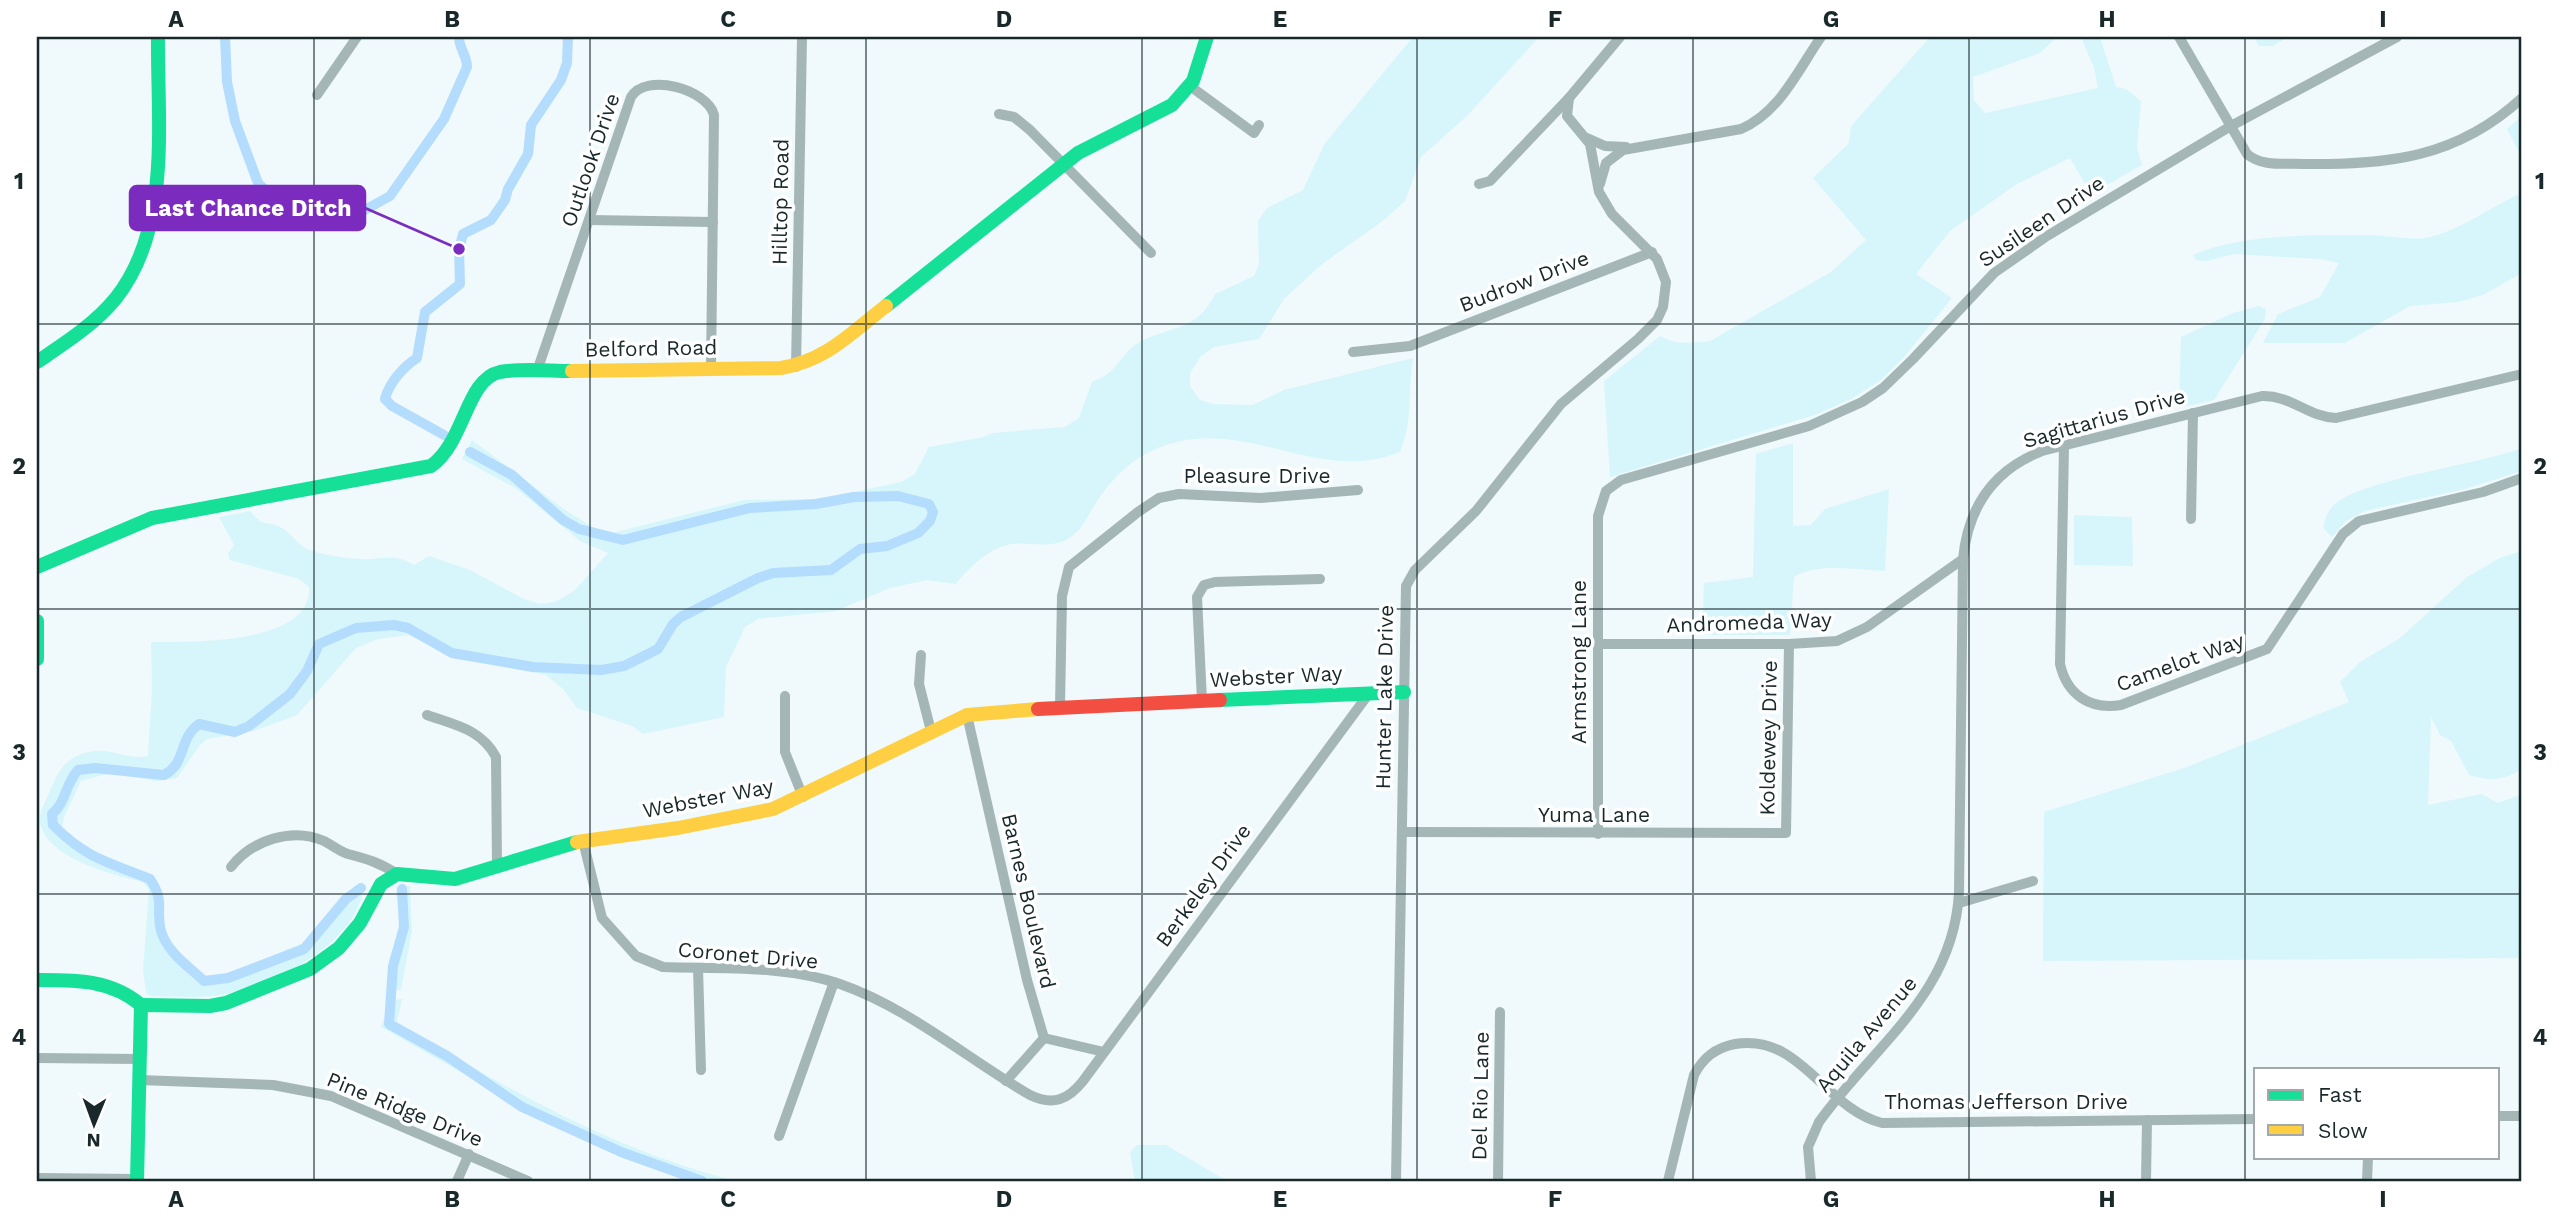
<svg xmlns="http://www.w3.org/2000/svg" width="2559" height="1218" viewBox="0 0 2559 1218" font-family="'Work Sans',sans-serif">
<style>
.green{fill:#d7f6fc}
.lines{fill:none;stroke-linecap:round;stroke-linejoin:round}
.canal{stroke:#b4dcfd;stroke-width:10}
.street{stroke:#a4b6b5;stroke-width:10}
.fast{stroke:#16e098;stroke-width:14}
.slow{stroke:#ffcf43;stroke-width:14}
.jam{stroke:#f24e42;stroke-width:14}
.grid{fill:none;stroke:#18282b;stroke-width:2;stroke-opacity:0.55}
.labels{text-anchor:middle;dominant-baseline:central;stroke-width:7;stroke-linejoin:round;paint-order:stroke}
.street-label{font-size:21px;fill:#18282b;stroke:#fff}
.leader{fill:none;stroke:#7b2cbf;stroke-width:2.5}
.callout-dot{fill:#7b2cbf;stroke:#fff;stroke-width:2.5}
.callout{fill:#7b2cbf;stroke:#7b2cbf;stroke-width:2.5}
.callout-label{font-size:23px;text-anchor:middle;font-weight:bold;fill:#fff}
.neatline{fill:none;stroke:#18282b;stroke-width:2.5}
.grid-label{font-size:23px;text-anchor:middle;font-weight:bold;fill:#18282b}
</style>
<rect width="100%" height="100%" fill="#f0f9fb"/>
<!-- green -->
<g class="green">
<path d="M1413,37H1539L1468,115L1421,157L1405,201L1384,220L1321,265L1284,299L1259,339L1214,347L1201,356L1190,373V386L1199,399L1212,404L1253,405L1284,390L1413,358C1408,390 1413,423 1400,452C1324,483 1256,425 1181,441C1142,450 1120,468 1097,501C1087,516 1082,533 1064,541C1046,548 1029,542 1011,544C989,548 969,567 956,584L927,580L890,588L836,611L758,619L745,627L726,667L724,717L643,734L632,726L577,708L563,689L546,675L452,656L409,635L378,639L356,648L297,715L254,731L207,739L200,745L177,778L157,781L110,773L81,781L64,817L62,827C85,853 118,860 149,873C168,902 157,898 161,925C165,948 195,978 217,979L303,943L342,895L364,883C361,942 276,984 226,994C202,999 176,996 151,996L146,993L143,970L149,890L143,882C113,875 37,856 40,816C41,808 47,798 50,791C56,777 61,764 75,757C107,741 124,762 148,756L152,691L151,642C191,642 313,645 309,587L299,579L230,560L228,554L234,545L219,517L250,511C266,530 267,519 282,528C294,535 298,547 313,551C329,556 355,560 372,559C389,557 399,556 414,565L429,556L470,570L524,599L540,604L555,602L574,591L608,553L580,541L517,489L462,459L472,440L565,510L593,527L612,533L744,500L821,499L901,482L915,474L929,447L984,437L993,433L1065,427L1079,418L1092,382C1098,379 1106,376 1111,371C1121,362 1126,350 1138,343C1168,326 1197,332 1215,294L1254,276L1259,264L1258,221L1267,208L1303,190L1325,143Z"/>
<path d="M1930,37H2057L2040,53L1973,77L1974,100L1985,113L2098,88L2094,68L2081,37H2100L2116,87L2126,89L2141,101L2137,148L2142,165L2091,194L2070,158L2017,184L1950,231L1916,274L1952,298L1905,356L1881,380L1851,399L1815,415L1610,477L1604,381L1660,336C1675,345 1693,343 1710,341L1831,272L1866,240L1813,178L1849,143L1851,126Z"/>
<path d="M2254,37H2288L2273,46H2259Z"/>
<path d="M2522,116V158L2507,129Z"/>
<path d="M2522,193V273L2483,295L2458,302L2410,306L2345,343H2263L2278,314L2320,297L2339,263L2320,259L2234,254L2207,261L2196,260L2193,255C2244,233 2316,235 2372,235C2390,236 2408,240 2425,238C2459,232 2491,206 2522,193Z"/>
<path d="M2259,306L2266,309L2265,319L2214,400L2179,408L2181,337L2233,313Z"/>
<path d="M1793,443V526L1811,525L1825,509L1889,489L1885,571C1857,570 1818,562 1794,577L1790,635H1702L1704,583L1753,577L1756,454Z"/>
<path d="M2522,448V471L2465,489L2365,511L2346,521L2332,537L2324,529C2323,521 2328,511 2334,505C2359,480 2481,464 2522,448Z"/>
<path d="M2074,515L2132,517L2133,566L2074,565Z"/>
<path d="M2522,551V769C2502,781 2491,781 2469,775L2451,741L2440,735L2431,717L2428,805L2481,794L2498,803L2522,794V958L2043,961L2044,812L2187,767L2349,702L2340,682L2360,662L2400,638L2467,577L2500,558Z"/>
<path d="M404,886H410L412,931L401,990H387L401,930L396,891Z"/>
<path d="M402,999L397,1022C507,1089 609,1148 735,1181H691L603,1147L526,1109L381,1027L391,1000Z"/>
<path d="M1137,1145H1166L1227,1181H1135L1130,1152Z"/>
</g>
<g class="lines">
<!-- canal -->
<g class="canal">
<path d="M225,37L227,82L235,121L258,183L285,209L317,219L354,216L390,196L444,119L467,67C467,55 459,49 459,37"/>
<path d="M444,435L392,406L385,399C389,383 403,367 417,358L425,312L460,284L459,249L463,234L491,220L505,200L508,189L528,154L531,125L561,80L567,63L568,37"/>
<path d="M361,888L346,899L304,949L228,978L204,981C188,966 167,952 161,931C155,909 166,903 150,879C108,862 87,859 53,825L52,814C66,803 65,784 78,770L95,768L164,775C187,763 178,739 199,724L235,732L249,726L290,694L307,671L319,644L356,628L394,625L408,628L452,653L533,667L601,670L624,666L658,649L673,624L681,617L758,578L773,573L831,570L860,549L887,546L918,533L930,521L933,512L929,504L898,496L854,497L816,504L750,508L623,540L579,529L563,520L512,475L470,452"/>
<path d="M402,889L404,927L393,966L389,1024L447,1056L522,1107L621,1152L702,1181"/>
</g>
<!-- street -->
<g class="street">
<path d="M2179,37L2247,154C2262,167 2284,163 2303,164C2388,165 2457,158 2522,98"/>
<path d="M1190,86L1254,133L1259,125"/>
<path d="M317,95L357,37"/>
<path d="M999,114L1014,117L1030,130L1151,253"/>
<path d="M1587,138L1605,146L1626,147"/>
<path d="M1479,184L1490,181L1569,98L1620,37"/>
<path d="M1600,184L1606,163L1623,150L1741,129C1780,112 1798,70 1821,37"/>
<path d="M589,220L713,222"/>
<path d="M1353,352L1410,346L1652,252"/>
<path d="M796,367L802,37"/>
<path d="M537,371L631,97C646,72 707,89 714,115L711,369"/>
<path d="M2064,445L2060,664C2067,695 2090,710 2121,705L2267,649L2343,534L2359,521L2483,492L2522,478"/>
<path d="M2191,519L2193,413"/>
<path d="M1596,644H1789L1837,641L1867,627L1963,559"/>
<path d="M921,655L919,684L931,731"/>
<path d="M785,696V752L803,797"/>
<path d="M1202,701L1197,597L1204,585L1215,582L1320,579"/>
<path d="M1060,707L1062,596L1069,567L1138,512L1159,498L1179,494L1261,498L1358,490"/>
<path d="M427,715C455,725 481,729 496,757L497,866"/>
<path d="M967,715L1027,980L1044,1038L1006,1081"/>
<path d="M1402,832L1786,833L1789,644"/>
<path d="M1598,834V516L1606,491L1621,480L1809,426L1862,402L1883,388L1913,359L1994,273L2047,236L2231,126L2397,37"/>
<path d="M583,841L602,918L636,956L663,967C721,969 785,965 840,984C909,1008 968,1059 1030,1095C1053,1106 1068,1100 1083,1081L1370,692"/>
<path d="M231,867C252,840 292,827 324,841C332,845 339,851 348,854C368,859 380,863 397,874"/>
<path d="M1959,903L2033,881"/>
<path d="M698,968L701,1070"/>
<path d="M1044,1038L1104,1052"/>
<path d="M37,1058L139,1059"/>
<path d="M139,1080L273,1085L331,1096L528,1181"/>
<path d="M2498,1116H2522"/>
<path d="M779,1136L834,982"/>
<path d="M37,1178L137,1179"/>
<path d="M457,1181L469,1154"/>
<path d="M1396,1181L1406,586L1415,570L1476,511L1561,404L1638,339L1657,320L1663,307L1666,282L1657,259L1612,214L1599,192L1590,144L1567,116L1569,98"/>
<path d="M1498,1181L1500,1012"/>
<path d="M1668,1181L1694,1075C1703,1058 1715,1048 1735,1044C1801,1033 1825,1109 1882,1123L2256,1119"/>
<path d="M1811,1181L1808,1147L1819,1122C1874,1045 1954,994 1959,892L1963,559C1968,508 1993,470 2042,451L2262,396C2291,395 2308,417 2336,418L2522,374"/>
<path d="M2146,1181L2147,1120"/>
<path d="M2367,1181L2368,1157"/>
</g>
<!-- fast -->
<g class="fast">
<path d="M886,306L1078,153L1172,105L1193,81L1207,37"/>
<path d="M37,362C65,343 94,325 116,298C172,227 157,121 158,37"/>
<path d="M37,567L152,518L431,466C465,442 466,379 500,372C522,368 549,371 572,371"/>
<path d="M37,621V659"/>
<path d="M1220,700L1404,692"/>
<path d="M37,980C75,980 110,979 141,1005"/>
<path d="M141,1005L210,1006L226,1003L310,969L339,948L360,923L381,884L397,874L455,879L577,842"/>
<path d="M137,1181L141,1005"/>
</g>
<!-- slow -->
<g class="slow">
<path d="M572,371L781,368C826,361 851,333 886,306"/>
<path d="M577,842L678,828L773,809L967,715L1038,709"/>
</g>
<!-- jam -->
<path class="jam" d="M1038,709L1220,700"/>
</g>
<!-- grid -->
<path class="grid" d="M314,37V1181M590,37V1181M866,37V1181M1142,37V1181M1417,37V1181M1693,37V1181M1969,37V1181M2245,37V1181M37,324H2522M37,609H2522M37,894H2522"/>
<g class="labels">
<!-- street labels -->
<g class="street-label">
<text transform="translate(590 160) rotate(-71)">Outlook Drive</text>
<text transform="translate(780 202) rotate(-89)">Hilltop Road</text>
<text transform="translate(2041 221) rotate(-34)">Susileen Drive</text>
<text transform="translate(1524 281) rotate(-21)">Budrow Drive</text>
<text transform="translate(651 348) rotate(-1)">Belford Road</text>
<text transform="translate(2104 418) rotate(-16)">Sagittarius Drive</text>
<text x="1257" y="475">Pleasure Drive</text>
<text transform="translate(1749 622) rotate(-2)">Andromeda Way</text>
<text transform="translate(1578 662) rotate(-90)">Armstrong Lane</text>
<text transform="translate(2180 662) rotate(-20)">Camelot Way</text>
<text transform="translate(1276 676) rotate(-3)">Webster Way</text>
<text transform="translate(1384 697) rotate(-89)">Hunter Lake Drive</text>
<text transform="translate(1768 738) rotate(-89)">Koldewey Drive</text>
<text transform="translate(708 798) rotate(-11)">Webster Way</text>
<text x="1594" y="814">Yuma Lane</text>
<text transform="translate(1203 885) rotate(-54)">Berkeley Drive</text>
<text transform="translate(1029 901) rotate(77)">Barnes Boulevard</text>
<text transform="translate(748 955) rotate(5)">Coronet Drive</text>
<text transform="translate(1866 1034) rotate(-50)">Aquila Avenue</text>
<text transform="translate(1480 1096) rotate(-89)">Del Rio Lane</text>
<text x="2006" y="1101">Thomas Jefferson Drive</text>
<text transform="translate(405 1109) rotate(22)">Pine Ridge Drive</text>
</g>
</g>
<!-- callouts -->
<path class="leader" d="M459 249L365 208"/>
<circle class="callout-dot" cx="459" cy="249" r="7"/>
<rect class="callout" x="130" y="186" width="235" height="44" rx="7"/>
<g class="callout-label">
<text x="248" y="216">Last Chance Ditch</text>
</g>
<!-- border -->
<rect width="2559" height="1218" fill="none" stroke="#ffffff" stroke-width="77"/>
<!-- legend -->
<rect x="2254" y="1068" width="245" height="91" fill="#ffffff" stroke="#a3a9aa" stroke-width="2"/>
<rect x="2268" y="1090" width="35" height="10" fill="#16e098" stroke="#a3a9aa" stroke-width="2"/>
<text x="2318" y="1102" font-size="21" fill="#18282b">Fast</text>
<rect x="2268" y="1125" width="35" height="10" fill="#ffcf43" stroke="#a3a9aa" stroke-width="2"/>
<text x="2318" y="1138" font-size="21" fill="#18282b">Slow</text>
<!-- north arrow -->
<g transform="translate(94 1124) rotate(181)" stroke="#ffffff" stroke-width="5" paint-order="stroke">
<path d="M0-5L12 26L0 18L-12 26Z" fill="#18282b"/>
<text y="-10" font-size="19" font-weight="bold" text-anchor="middle" fill="#18282b">N</text>
</g>
<rect x="38" y="38" width="2482" height="1142" class="neatline"/>
<g class="grid-label">
<text x="176" y="27">A</text>
<text x="452" y="27">B</text>
<text x="728" y="27">C</text>
<text x="1004" y="27">D</text>
<text x="1280" y="27">E</text>
<text x="1555" y="27">F</text>
<text x="1831" y="27">G</text>
<text x="2107" y="27">H</text>
<text x="2383" y="27">I</text>
<text x="19" y="189">1</text>
<text x="2540" y="189">1</text>
<text x="19" y="474">2</text>
<text x="2540" y="474">2</text>
<text x="19" y="760">3</text>
<text x="2540" y="760">3</text>
<text x="19" y="1045">4</text>
<text x="2540" y="1045">4</text>
<text x="176" y="1207">A</text>
<text x="452" y="1207">B</text>
<text x="728" y="1207">C</text>
<text x="1004" y="1207">D</text>
<text x="1280" y="1207">E</text>
<text x="1555" y="1207">F</text>
<text x="1831" y="1207">G</text>
<text x="2107" y="1207">H</text>
<text x="2383" y="1207">I</text>
</g>
</svg>
